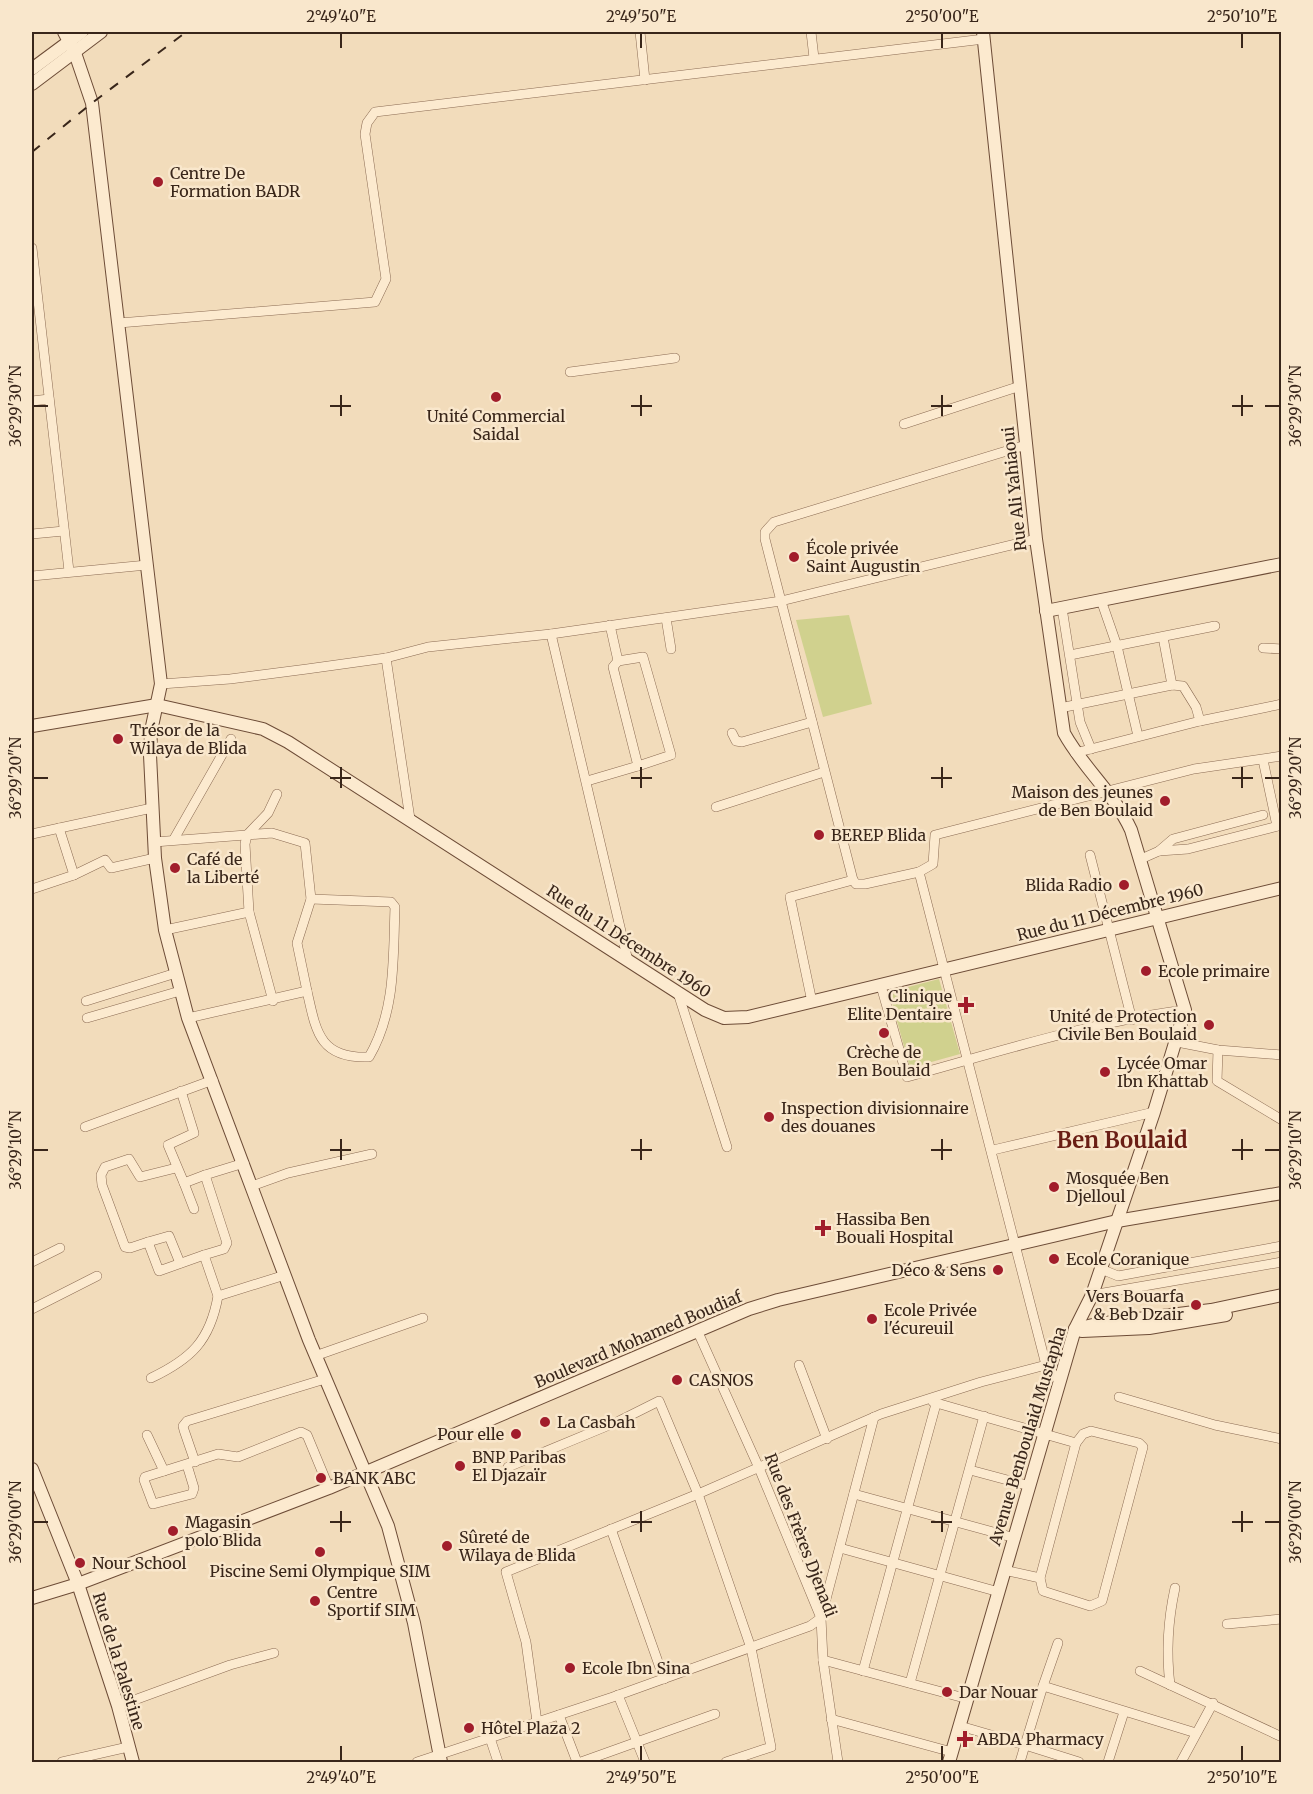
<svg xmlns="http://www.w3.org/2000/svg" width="1313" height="1794" viewBox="0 0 1313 1794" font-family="Merriweather,serif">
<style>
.green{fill:#d0d18e}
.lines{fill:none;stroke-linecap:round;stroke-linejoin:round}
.street-casing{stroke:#8b6b53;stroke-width:10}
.secondary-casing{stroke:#6d4c37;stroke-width:14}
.street{stroke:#fceacf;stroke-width:9}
.secondary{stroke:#fceacf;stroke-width:12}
.rail{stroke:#39261a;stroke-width:2;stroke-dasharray:10 10;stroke-linecap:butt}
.ticks{fill:none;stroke:#39261a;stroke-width:2}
.poi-dot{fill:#a11d2b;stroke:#f9e7cc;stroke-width:2}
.labels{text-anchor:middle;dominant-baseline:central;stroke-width:5;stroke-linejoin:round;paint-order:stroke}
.poi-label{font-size:16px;fill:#39261a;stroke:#f9e7cc;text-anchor:start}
.street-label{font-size:16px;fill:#39261a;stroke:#f9e7cc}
.district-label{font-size:22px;font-weight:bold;fill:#6a1e15;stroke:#f9e7cc}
.neatline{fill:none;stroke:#39261a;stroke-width:2}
.ticks-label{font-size:15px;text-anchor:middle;fill:#39261a}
</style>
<rect width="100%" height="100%" fill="#f2dcbb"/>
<!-- green -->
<g class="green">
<path d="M849,615L872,704L823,717L796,620Z"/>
<path d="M939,979L960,1054L910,1068L889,992Z"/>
</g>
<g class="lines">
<defs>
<g id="street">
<path d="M640,32L645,80"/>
<path d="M811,32L814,58"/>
<path d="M32,248L69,571"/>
<path d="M119,323L375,302L386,279L365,134L367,123L375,112L984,39"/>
<path d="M570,372L675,358"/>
<path d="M32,401L49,399"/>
<path d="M904,424L1020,386"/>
<path d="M1026,445L774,522L765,532V539L853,880L856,884H865L919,872L1046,1365L1060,1382"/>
<path d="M32,534L64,531"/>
<path d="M32,576L147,565"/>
<path d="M1101,600L1117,646L1138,736"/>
<path d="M1062,608L1080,722L1091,749"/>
<path d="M666,618L671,649"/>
<path d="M551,634L628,961"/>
<path d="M1163,637L1172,685"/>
<path d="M1263,648L1282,649"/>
<path d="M1070,655L1215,626"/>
<path d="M386,658L410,819"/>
<path d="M618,661L643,657L671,755L638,766"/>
<path d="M161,684L230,679L307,669L386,658L428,647L551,634L781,601L1036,539"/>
<path d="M1060,708L1172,685L1183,686L1196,707L1200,721"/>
<path d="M732,733L736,741L742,742L812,722"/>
<path d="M1075,753L1200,721L1282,704"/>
<path d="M1263,760L1277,826"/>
<path d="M587,781L638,766L613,667L618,661L610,625"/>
<path d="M716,807L824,772"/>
<path d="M32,834L152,808"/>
<path d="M174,839L231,739"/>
<path d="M154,842L272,833L305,843L311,899L297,943L307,991"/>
<path d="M1159,851L1173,839L1263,815"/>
<path d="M1090,855L1132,1020"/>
<path d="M1141,859L1159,851L1188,849L1282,825"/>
<path d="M919,872L933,864L935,835L1194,769L1282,756"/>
<path d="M74,875L105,860L111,868L155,858"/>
<path d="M32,889L74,875L59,828"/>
<path d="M165,930L249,912"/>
<path d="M881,986L907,1077C998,1052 1091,1022 1185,1010"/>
<path d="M678,993L727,1147"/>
<path d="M86,1001L176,973"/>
<path d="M273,1001L249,912L245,844L247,835L268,813L277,794"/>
<path d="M812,1002L790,897L853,880"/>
<path d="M87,1018L180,991"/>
<path d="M188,1018L307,991C316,1031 319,1059 369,1057C396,1011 393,958 395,907L391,902L311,899"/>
<path d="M1177,1042L1218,1050L1282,1055"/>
<path d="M1218,1050L1217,1081L1282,1120"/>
<path d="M181,1091L194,1133L168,1145L184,1183L205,1175"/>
<path d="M85,1127L213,1080"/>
<path d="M993,1150L1154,1112"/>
<path d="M244,1163L205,1175L227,1243L224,1249L204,1255L218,1296L285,1275"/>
<path d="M176,1168L140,1177L129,1159L105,1167L101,1175L102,1185L125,1247L130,1248L148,1242L159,1271L204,1255"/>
<path d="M184,1183L194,1209"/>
<path d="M252,1186L288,1173L372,1154"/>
<path d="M148,1242L169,1236L180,1263"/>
<path d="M32,1262L60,1248"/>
<path d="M1101,1269L1118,1276L1282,1246"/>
<path d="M1092,1295L1282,1262"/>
<path d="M32,1309L97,1276"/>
<path d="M697,1330L759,1468L821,1618L823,1660L838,1762"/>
<path d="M315,1356L423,1318"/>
<path d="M799,1365L827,1439"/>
<path d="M151,1378C191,1359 210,1341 218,1296"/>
<path d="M1119,1397L1215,1425L1282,1439"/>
<path d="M933,1402L1076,1443"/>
<path d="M1091,1431L1139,1443L1143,1447L1102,1601L1090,1606L1043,1591L1040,1578L1076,1443L1083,1434Z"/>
<path d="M147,1435L164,1471"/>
<path d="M195,1462L184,1430L183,1426L187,1421L325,1379"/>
<path d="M187,1465L194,1488L192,1494L153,1504L144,1480L145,1477L218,1454L238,1457L301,1432L307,1435L329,1488"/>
<path d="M508,1467L619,1421L659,1401L698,1494L751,1648L771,1747L726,1762"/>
<path d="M970,1470L1030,1486"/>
<path d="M854,1494L1015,1538"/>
<path d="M611,1529L664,1679"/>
<path d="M840,1548L999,1592"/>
<path d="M1004,1570L1040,1578"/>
<path d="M1227,1624L1282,1619"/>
<path d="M1058,1643L1043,1686L1196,1733"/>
<path d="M823,1660L968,1699"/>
<path d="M863,1671L936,1404"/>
<path d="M1140,1671L1282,1737"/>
<path d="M910,1683L984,1416"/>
<path d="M1170,1685C1166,1652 1168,1620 1175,1588"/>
<path d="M1043,1686L1025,1745L1079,1762"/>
<path d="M618,1695L645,1762"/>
<path d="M118,1706L230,1665L274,1653"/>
<path d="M559,1715L577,1762"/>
<path d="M831,1719L952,1752"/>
<path d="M537,1722L526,1642L506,1572L698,1494L881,1414L981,1382L1046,1365"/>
<path d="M960,1726L1025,1745L1020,1762"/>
<path d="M490,1738L498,1762"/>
<path d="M62,1762L128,1747"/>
<path d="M417,1762L613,1697L810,1626L821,1618L874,1417"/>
<path d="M581,1762L715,1714"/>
<path d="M1108,1762L1124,1712"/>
<path d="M1181,1762L1213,1703"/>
</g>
<g id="secondary">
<path d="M64,32L75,53L92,103L161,684L151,731L150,755L155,858L165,930L188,1018L309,1340L388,1526L414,1623L441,1762"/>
<path d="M32,69L82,32"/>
<path d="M32,84L101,32"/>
<path d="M1046,611L1282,564"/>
<path d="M32,726L157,705L263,729L288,742L705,1010L724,1018L748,1017L1282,888"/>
<path d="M1075,1329L1097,1324L1211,1310L1282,1295"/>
<path d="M1082,1331L1149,1328L1226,1315"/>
<path d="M32,1469L78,1584L118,1706L133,1762"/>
<path d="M32,1598L78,1584L329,1488L749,1309L778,1300L1117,1221L1282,1193"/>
<path d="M949,1762L1075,1329L1092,1295L1154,1112L1185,1010L1131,830C1114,793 1083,768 1064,733L1036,539L983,32"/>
</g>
</defs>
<!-- street casing -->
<use href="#street" class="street-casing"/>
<!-- secondary casing -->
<use href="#secondary" class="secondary-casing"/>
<!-- street -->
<use href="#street" class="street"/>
<!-- secondary -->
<use href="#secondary" class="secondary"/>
<!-- rail -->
<path class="rail" d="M32,152L92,103L186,32"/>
</g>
<!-- ticks -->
<path class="ticks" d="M341,33V48M641,33V48M942,33V48M1242,33V48M341,395V416M641,395V416M942,395V416M1242,395V416M33,406H48M330,406H351M631,406H652M931,406H952M1232,406H1253M1265,406H1280M341,767V788M641,767V788M942,767V788M1242,767V788M33,778H48M330,778H351M631,778H652M931,778H952M1232,778H1253M1265,778H1280M341,1139V1160M641,1139V1160M942,1139V1160M1242,1139V1160M33,1150H48M330,1150H351M631,1150H652M931,1150H952M1232,1150H1253M1265,1150H1280M341,1511V1532M641,1511V1532M942,1511V1532M1242,1511V1532M33,1522H48M330,1522H351M631,1522H652M931,1522H952M1232,1522H1253M1265,1522H1280M341,1746V1761M641,1746V1761M942,1746V1761M1242,1746V1761"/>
<!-- markers -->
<g class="poi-dot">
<circle cx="158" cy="182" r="6"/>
<circle cx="496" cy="397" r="6"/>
<circle cx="794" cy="557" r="6"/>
<circle cx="118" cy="739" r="6"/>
<circle cx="1165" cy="801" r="6"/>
<circle cx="819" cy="835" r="6"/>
<circle cx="175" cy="868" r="6"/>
<circle cx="1124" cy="885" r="6"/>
<circle cx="1146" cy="971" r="6"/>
<path d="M963 996h6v6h6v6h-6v6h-6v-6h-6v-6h6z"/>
<circle cx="1209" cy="1025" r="6"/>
<circle cx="884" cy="1033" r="6"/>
<circle cx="1105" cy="1072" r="6"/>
<circle cx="769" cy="1117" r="6"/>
<circle cx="1054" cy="1187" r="6"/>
<path d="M820 1219h6v6h6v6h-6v6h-6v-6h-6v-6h6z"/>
<circle cx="1054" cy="1259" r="6"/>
<circle cx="998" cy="1270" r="6"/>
<circle cx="1196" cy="1305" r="6"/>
<circle cx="872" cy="1319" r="6"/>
<circle cx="677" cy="1380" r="6"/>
<circle cx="545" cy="1422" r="6"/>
<circle cx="516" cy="1434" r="6"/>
<circle cx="460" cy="1466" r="6"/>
<circle cx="321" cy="1478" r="6"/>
<circle cx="173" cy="1531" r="6"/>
<circle cx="447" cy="1546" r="6"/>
<circle cx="320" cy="1552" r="6"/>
<circle cx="80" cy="1563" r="6"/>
<circle cx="315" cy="1601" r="6"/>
<circle cx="570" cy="1668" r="6"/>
<circle cx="947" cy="1692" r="6"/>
<circle cx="469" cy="1728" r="6"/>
<path d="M962 1730h6v6h6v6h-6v6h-6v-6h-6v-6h6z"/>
</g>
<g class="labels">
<!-- poi labels -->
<g class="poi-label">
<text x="170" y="173">Centre De<tspan x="170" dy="18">Formation BADR</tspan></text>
<text x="496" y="416" text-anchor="middle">Unité Commercial<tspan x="496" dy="18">Saidal</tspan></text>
<text x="806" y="548">École privée<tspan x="806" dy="18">Saint Augustin</tspan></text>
<text x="130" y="730">Trésor de la<tspan x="130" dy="18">Wilaya de Blida</tspan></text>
<text x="1153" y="792" text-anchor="end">Maison des jeunes<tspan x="1153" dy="18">de Ben Boulaid</tspan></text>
<text x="831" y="835">BEREP Blida</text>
<text x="187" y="859">Café de<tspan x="187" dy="18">la Liberté</tspan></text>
<text x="1112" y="885" text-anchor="end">Blida Radio</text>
<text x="1158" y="971">Ecole primaire</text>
<text x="952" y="996" text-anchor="end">Clinique<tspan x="952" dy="18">Elite Dentaire</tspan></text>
<text x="1197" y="1016" text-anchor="end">Unité de Protection<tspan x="1197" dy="18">Civile Ben Boulaid</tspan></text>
<text x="884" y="1052" text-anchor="middle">Crèche de<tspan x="884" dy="18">Ben Boulaid</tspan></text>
<text x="1117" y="1063">Lycée Omar<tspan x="1117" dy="18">Ibn Khattab</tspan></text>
<text x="781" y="1108">Inspection divisionnaire<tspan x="781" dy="18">des douanes</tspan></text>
<text x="1066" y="1178">Mosquée Ben<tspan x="1066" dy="18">Djelloul</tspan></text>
<text x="836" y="1219">Hassiba Ben<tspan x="836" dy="18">Bouali Hospital</tspan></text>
<text x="1066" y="1259">Ecole Coranique</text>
<text x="986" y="1270" text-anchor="end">Déco &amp; Sens</text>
<text x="1184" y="1296" text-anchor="end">Vers Bouarfa<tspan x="1184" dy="18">&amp; Beb Dzair</tspan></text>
<text x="884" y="1310">Ecole Privée<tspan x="884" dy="18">l'écureuil</tspan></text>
<text x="689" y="1380">CASNOS</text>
<text x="557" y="1422">La Casbah</text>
<text x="504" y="1434" text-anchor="end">Pour elle</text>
<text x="472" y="1457">BNP Paribas<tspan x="472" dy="18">El Djazaïr</tspan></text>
<text x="333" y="1478">BANK ABC</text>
<text x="185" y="1522">Magasin<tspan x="185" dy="18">polo Blida</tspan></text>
<text x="459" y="1537">Sûreté de<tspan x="459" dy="18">Wilaya de Blida</tspan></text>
<text x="92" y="1563">Nour School</text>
<text x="320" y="1571" text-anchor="middle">Piscine Semi Olympique SIM</text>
<text x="327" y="1592">Centre<tspan x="327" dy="18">Sportif SIM</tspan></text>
<text x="582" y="1668">Ecole Ibn Sina</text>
<text x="959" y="1692">Dar Nouar</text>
<text x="481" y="1728">Hôtel Plaza 2</text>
<text x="977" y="1739">ABDA Pharmacy</text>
</g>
<!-- street labels -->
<g class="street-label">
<text transform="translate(1014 489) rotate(-96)">Rue Ali Yahiaoui</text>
<text transform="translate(1110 912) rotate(-14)">Rue du 11 Décembre 1960</text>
<text transform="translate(629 941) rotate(33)">Rue du 11 Décembre 1960</text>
<text transform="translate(638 1339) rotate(-23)">Boulevard Mohamed Boudiaf</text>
<text transform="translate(1027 1436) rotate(-73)">Avenue Benboulaid Mustapha</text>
<text transform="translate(801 1535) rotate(69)">Rue des Frères Djenadi</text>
<text transform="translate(119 1661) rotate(73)">Rue de la Palestine</text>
</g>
<!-- district labels -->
<g class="district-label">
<text x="1122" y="1140">Ben Boulaid</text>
</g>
</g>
<!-- border -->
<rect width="1313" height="1794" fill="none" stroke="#f9e7cc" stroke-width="66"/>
<rect x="33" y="33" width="1247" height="1728" class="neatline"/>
<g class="ticks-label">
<text x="341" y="22">2°49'40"E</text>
<text x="641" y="22">2°49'50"E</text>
<text x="942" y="22">2°50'00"E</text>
<text x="1242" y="22">2°50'10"E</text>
<text transform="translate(16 406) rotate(-90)" y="5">36°29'30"N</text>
<text transform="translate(1296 406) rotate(-90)" y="5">36°29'30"N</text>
<text transform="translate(16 778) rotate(-90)" y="5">36°29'20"N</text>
<text transform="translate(1296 778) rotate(-90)" y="5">36°29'20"N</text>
<text transform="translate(16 1150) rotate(-90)" y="5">36°29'10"N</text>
<text transform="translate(1296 1150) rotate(-90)" y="5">36°29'10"N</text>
<text transform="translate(16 1522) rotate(-90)" y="5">36°29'00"N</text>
<text transform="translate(1296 1522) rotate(-90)" y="5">36°29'00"N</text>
<text x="341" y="1783">2°49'40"E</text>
<text x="641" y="1783">2°49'50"E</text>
<text x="942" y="1783">2°50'00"E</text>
<text x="1242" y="1783">2°50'10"E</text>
</g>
</svg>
